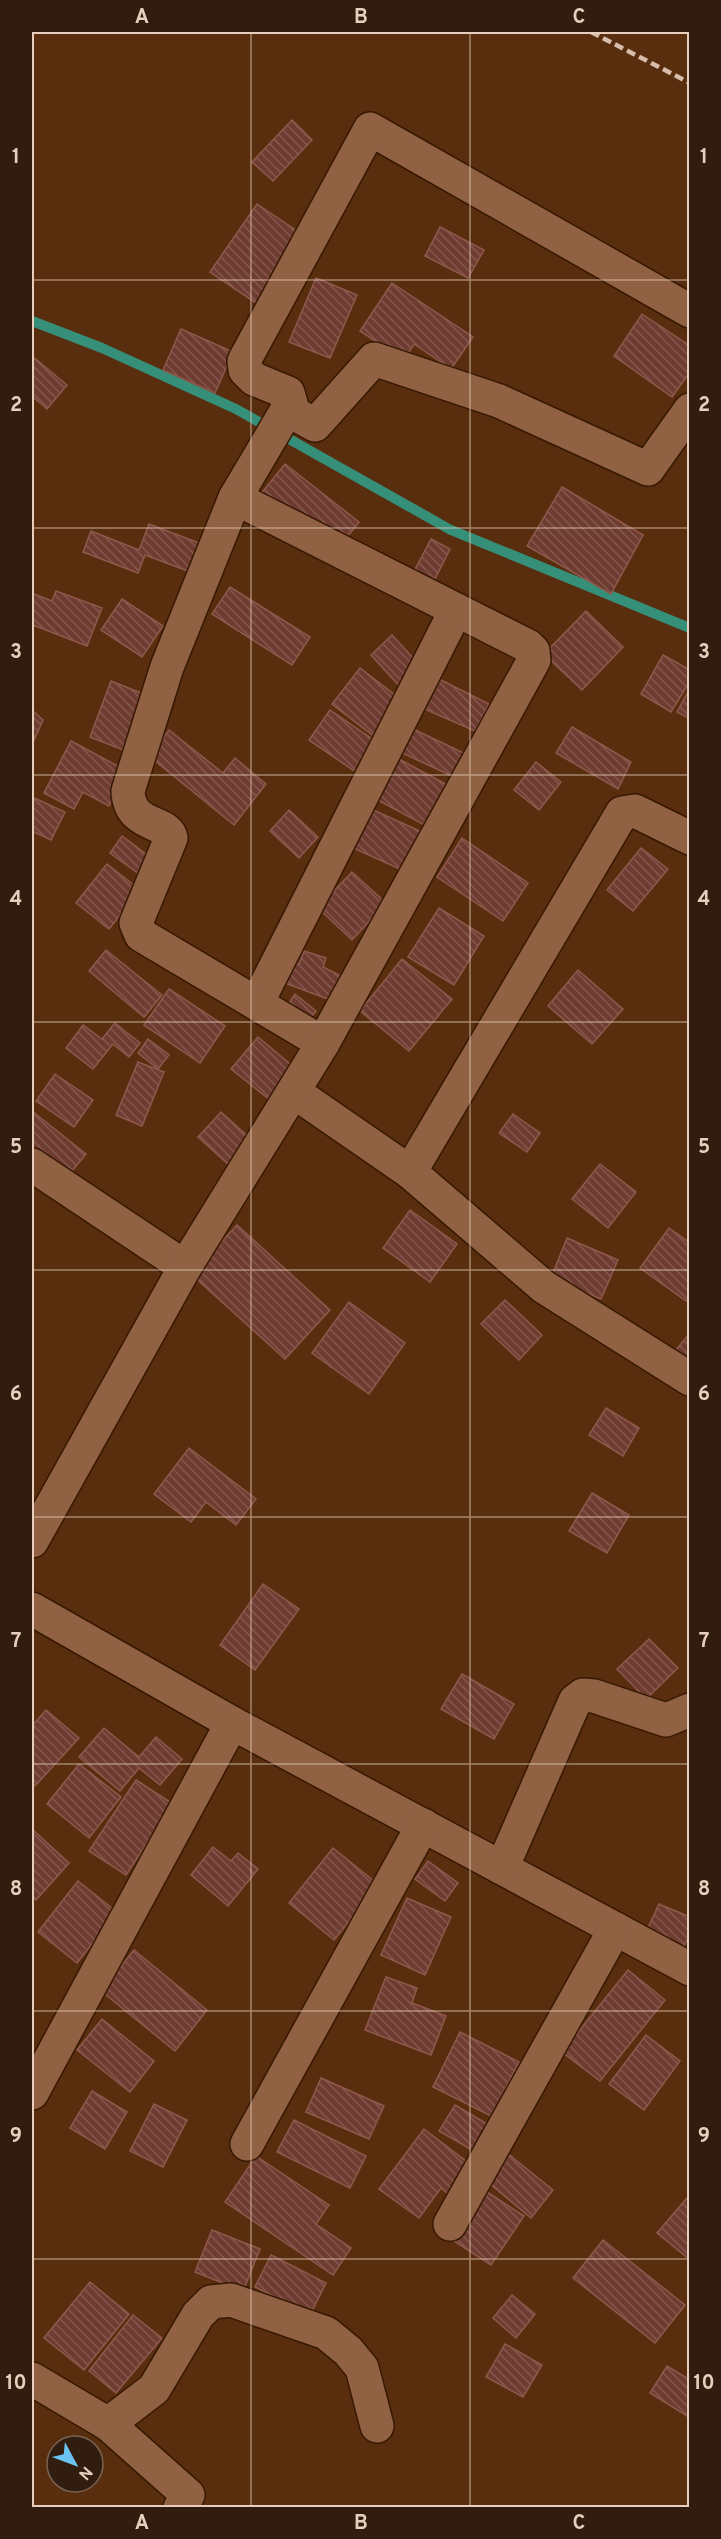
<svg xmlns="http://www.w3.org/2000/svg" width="721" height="2539" viewBox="0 0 721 2539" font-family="Overpass,sans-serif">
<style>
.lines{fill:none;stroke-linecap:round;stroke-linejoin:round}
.stream{stroke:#368f79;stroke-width:10}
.building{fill:url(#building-back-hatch);stroke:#8f594d;stroke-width:1.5}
.minor-casing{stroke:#371802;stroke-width:36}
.minor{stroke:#906143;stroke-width:33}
.rail{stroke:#d9bdab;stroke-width:4.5;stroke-dasharray:9 4.5;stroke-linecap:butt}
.grid{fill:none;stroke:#e8cebd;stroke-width:1.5;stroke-opacity:0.55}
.neatline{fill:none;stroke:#e8cebd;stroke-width:2}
.grid-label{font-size:20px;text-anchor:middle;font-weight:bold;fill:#e8cebd}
</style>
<defs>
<pattern id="building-back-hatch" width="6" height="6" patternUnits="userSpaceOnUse" patternTransform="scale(1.5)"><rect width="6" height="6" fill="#6f3c31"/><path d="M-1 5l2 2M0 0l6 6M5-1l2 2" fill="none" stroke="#84574d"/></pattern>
</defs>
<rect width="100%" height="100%" fill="#582e0f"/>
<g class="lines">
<!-- stream -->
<path class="stream" d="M32,321L102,348L236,409L449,529L690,628"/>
</g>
<!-- building -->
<g class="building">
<path d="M292,120L312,140L273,181L252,162Z"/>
<path d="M257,204L306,237L259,305L210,272Z"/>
<path d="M440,227L484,250L468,278L425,256Z"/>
<path d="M316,278L357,295L330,358L289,342Z"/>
<path d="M392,283L473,337L451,369L414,344L404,360L360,331Z"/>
<path d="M642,314L690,346V372L672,397L614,356Z"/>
<path d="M181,329L233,352L215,393L163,370Z"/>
<path d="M32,356L67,385L47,409L32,396Z"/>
<path d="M285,464L359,522L326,563L252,505Z"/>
<path d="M562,487L643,535L611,594L527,546Z"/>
<path d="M149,524L212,548L201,576L145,555L138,573L83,552L91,531L139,550Z"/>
<path d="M431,539L450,549L430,589L410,579Z"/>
<path d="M230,587L310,637L292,665L212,614Z"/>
<path d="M56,591L102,608L87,646L33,625L32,627V593L52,601Z"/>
<path d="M122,599L163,626L142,657L101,630Z"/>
<path d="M586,611L623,647L582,690L544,654Z"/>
<path d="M392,635L423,669L402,689L371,655Z"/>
<path d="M663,655L690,670V681L671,712L641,694Z"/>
<path d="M360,668L404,702L376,738L332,704Z"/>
<path d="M437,678L489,704L475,731L422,708Z"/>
<path d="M111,681L156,699L134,754L90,737Z"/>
<path d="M690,688V719L677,712Z"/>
<path d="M32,710L43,720L32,745Z"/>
<path d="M330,710L381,745L360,775L309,740Z"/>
<path d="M572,727L631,762L618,789L556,753Z"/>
<path d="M411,728L468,755L454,777L400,752Z"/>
<path d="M169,730L223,773L235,758L266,784L234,825L149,756Z"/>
<path d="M71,741L127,771L109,806L83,792L74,809L44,793Z"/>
<path d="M397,758L453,788L430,828L374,798Z"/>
<path d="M536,762L561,782L539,810L514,790Z"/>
<path d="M32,797L65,812L51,840L32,831Z"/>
<path d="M371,809L420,831L402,870L353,848Z"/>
<path d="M289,810L318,837L299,858L270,831Z"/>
<path d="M122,836L154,860L142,876L110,853Z"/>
<path d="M462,838L528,883L503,921L437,877Z"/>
<path d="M641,848L668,869L633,911L607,890Z"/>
<path d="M107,864L140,890L109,929L76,903Z"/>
<path d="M352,872L386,903L352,940L318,908Z"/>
<path d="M439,908L484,936L454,985L408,957Z"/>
<path d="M106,950L162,995L144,1017L89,971Z"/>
<path d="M304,951L326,958L323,967L349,980L336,1002L285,983L293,962L299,964Z"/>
<path d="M402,959L452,999L409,1051L360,1011Z"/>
<path d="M578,970L623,1009L592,1044L548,1006Z"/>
<path d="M169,989L225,1026L200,1063L144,1025Z"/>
<path d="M295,994L316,1011L305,1024L285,1009Z"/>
<path d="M115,1023L140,1043L129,1057L113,1044L93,1069L66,1048L83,1025L102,1039Z"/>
<path d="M258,1037L295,1068L270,1100L231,1069Z"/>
<path d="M148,1039L169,1055L158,1069L138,1053Z"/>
<path d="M138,1062L164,1072L142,1126L116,1115Z"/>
<path d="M55,1074L93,1100L74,1127L36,1101Z"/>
<path d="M32,1111L86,1154L62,1183L32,1158Z"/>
<path d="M221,1112L253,1141L230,1166L198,1137Z"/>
<path d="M513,1114L540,1133L527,1152L499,1133Z"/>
<path d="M600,1164L636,1192L608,1228L572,1199Z"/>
<path d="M410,1210L457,1244L430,1282L383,1248Z"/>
<path d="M237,1225L330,1310L285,1359L191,1274Z"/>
<path d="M669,1228L690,1243V1296L686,1301L640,1268Z"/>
<path d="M567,1238L618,1260L601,1299L551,1278Z"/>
<path d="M505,1300L542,1335L519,1360L481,1324Z"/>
<path d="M349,1302L405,1343L369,1394L312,1353Z"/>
<path d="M690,1333V1372L671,1356Z"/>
<path d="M606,1408L639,1428L623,1456L589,1435Z"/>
<path d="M189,1448L256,1499L236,1525L206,1502L191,1522L154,1494Z"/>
<path d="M592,1493L629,1515L607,1553L569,1531Z"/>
<path d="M263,1584L299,1609L255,1670L220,1645Z"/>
<path d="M649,1639L678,1668L646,1699L617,1669Z"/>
<path d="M462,1674L514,1704L494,1739L441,1709Z"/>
<path d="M46,1710L79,1738L35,1786L32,1783V1726Z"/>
<path d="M104,1728L139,1757L156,1737L182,1759L160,1785L139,1768L120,1791L79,1757Z"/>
<path d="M79,1764L121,1797L89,1838L47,1804Z"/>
<path d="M136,1780L173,1804L126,1875L89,1851Z"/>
<path d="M32,1829L69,1863L36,1900L32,1897Z"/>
<path d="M213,1847L231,1861L238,1853L258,1869L228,1906L191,1875Z"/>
<path d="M333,1848L379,1885L334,1940L289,1903Z"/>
<path d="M428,1861L458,1883L445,1901L415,1879Z"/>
<path d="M78,1881L117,1912L77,1963L38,1932Z"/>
<path d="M407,1898L451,1917L425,1975L381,1955Z"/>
<path d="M659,1904L690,1917V1934L678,1958L642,1941Z"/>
<path d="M134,1950L207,2010L175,2051L101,1991Z"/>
<path d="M628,1970L665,2000L600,2081L562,2052Z"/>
<path d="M386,1977L417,1988L412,2003L446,2016L431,2055L365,2030Z"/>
<path d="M102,2019L154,2061L130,2092L77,2050Z"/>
<path d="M460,2032L519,2062L491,2116L433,2087Z"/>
<path d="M646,2035L680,2061L644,2110L609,2084Z"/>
<path d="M321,2078L384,2106L369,2139L306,2112Z"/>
<path d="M92,2091L127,2112L105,2149L70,2128Z"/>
<path d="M154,2104L187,2120L163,2167L130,2151Z"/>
<path d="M455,2105L494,2128L479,2154L439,2131Z"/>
<path d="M294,2120L366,2156L350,2188L277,2152Z"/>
<path d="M424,2129L475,2168L452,2197L441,2188L419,2218L379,2189Z"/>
<path d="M506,2152L553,2190L531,2218L484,2179Z"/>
<path d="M256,2156L329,2205L316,2224L351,2248L333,2275L225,2202Z"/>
<path d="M487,2192L524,2216L491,2265L454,2241Z"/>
<path d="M687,2198L690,2200V2260L657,2233Z"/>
<path d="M212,2230L260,2249L243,2291L195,2272Z"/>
<path d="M603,2240L685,2305L655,2343L573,2278Z"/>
<path d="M271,2255L326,2283L310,2315L255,2287Z"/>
<path d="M90,2282L129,2314L84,2370L44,2338Z"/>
<path d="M512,2295L535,2314L516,2338L493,2318Z"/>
<path d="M133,2315L162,2338L116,2393L89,2371Z"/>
<path d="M505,2344L542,2365L523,2397L486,2377Z"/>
<path d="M667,2366L690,2380V2418L650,2393Z"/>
</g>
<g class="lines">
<defs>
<g id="minor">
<path d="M288,410L315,425L374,359L499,401L648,469L690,410"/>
<path d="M257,1003L456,610"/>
<path d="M323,1043L141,935L136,923L171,838C168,820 129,828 128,791L167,667L235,498L291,403L288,393L254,379L245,370L244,361L370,129L690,311"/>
<path d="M294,1092L410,1172L544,1287L690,1379"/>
<path d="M32,1165L185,1267"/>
<path d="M410,1172L622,813L635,811L690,838"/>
<path d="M32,1541L185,1267L323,1043L534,660L533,651L528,646L235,498"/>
<path d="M32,1609L232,1723L690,1969"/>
<path d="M502,1868L575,1701L583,1695L594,1696L666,1720L690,1710"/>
<path d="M32,2093L232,1723"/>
<path d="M247,2144L423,1825"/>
<path d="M450,2224L615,1929"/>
<path d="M32,2379L108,2424L154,2389L198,2315L211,2302L231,2300L326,2333L348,2351L362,2368L377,2426"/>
<path d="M108,2424L188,2495L180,2508"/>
</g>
</defs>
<!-- minor casing -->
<use href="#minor" class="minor-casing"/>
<!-- minor -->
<use href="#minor" class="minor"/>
<!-- rail -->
<path class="rail" d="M591,32L690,83"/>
</g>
<!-- grid -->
<path class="grid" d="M251,32V2508M470,32V2508M32,280H690M32,528H690M32,775H690M32,1022H690M32,1270H690M32,1517H690M32,1764H690M32,2011H690M32,2259H690"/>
<!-- border -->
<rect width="721" height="2539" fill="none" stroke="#301d10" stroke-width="66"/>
<!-- north arrow -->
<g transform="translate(75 2464) rotate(131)"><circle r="28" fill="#301d10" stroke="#7a6455" stroke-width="1.5"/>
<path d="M0-4.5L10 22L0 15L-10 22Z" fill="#6bc3f2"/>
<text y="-9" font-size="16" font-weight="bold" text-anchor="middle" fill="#e8cebd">N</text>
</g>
<rect x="33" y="33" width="655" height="2473" class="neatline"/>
<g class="grid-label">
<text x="142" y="23">A</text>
<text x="361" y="23">B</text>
<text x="579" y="23">C</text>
<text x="16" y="163">1</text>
<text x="704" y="163">1</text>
<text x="16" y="411">2</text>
<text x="704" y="411">2</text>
<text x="16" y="658">3</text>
<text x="704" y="658">3</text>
<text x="16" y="905">4</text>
<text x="704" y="905">4</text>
<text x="16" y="1153">5</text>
<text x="704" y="1153">5</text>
<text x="16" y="1400">6</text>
<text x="704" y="1400">6</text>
<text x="16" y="1647">7</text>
<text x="704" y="1647">7</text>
<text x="16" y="1895">8</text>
<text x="704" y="1895">8</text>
<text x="16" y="2142">9</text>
<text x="704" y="2142">9</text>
<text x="16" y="2389">10</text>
<text x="704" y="2389">10</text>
<text x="142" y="2529">A</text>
<text x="361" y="2529">B</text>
<text x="579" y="2529">C</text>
</g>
</svg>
